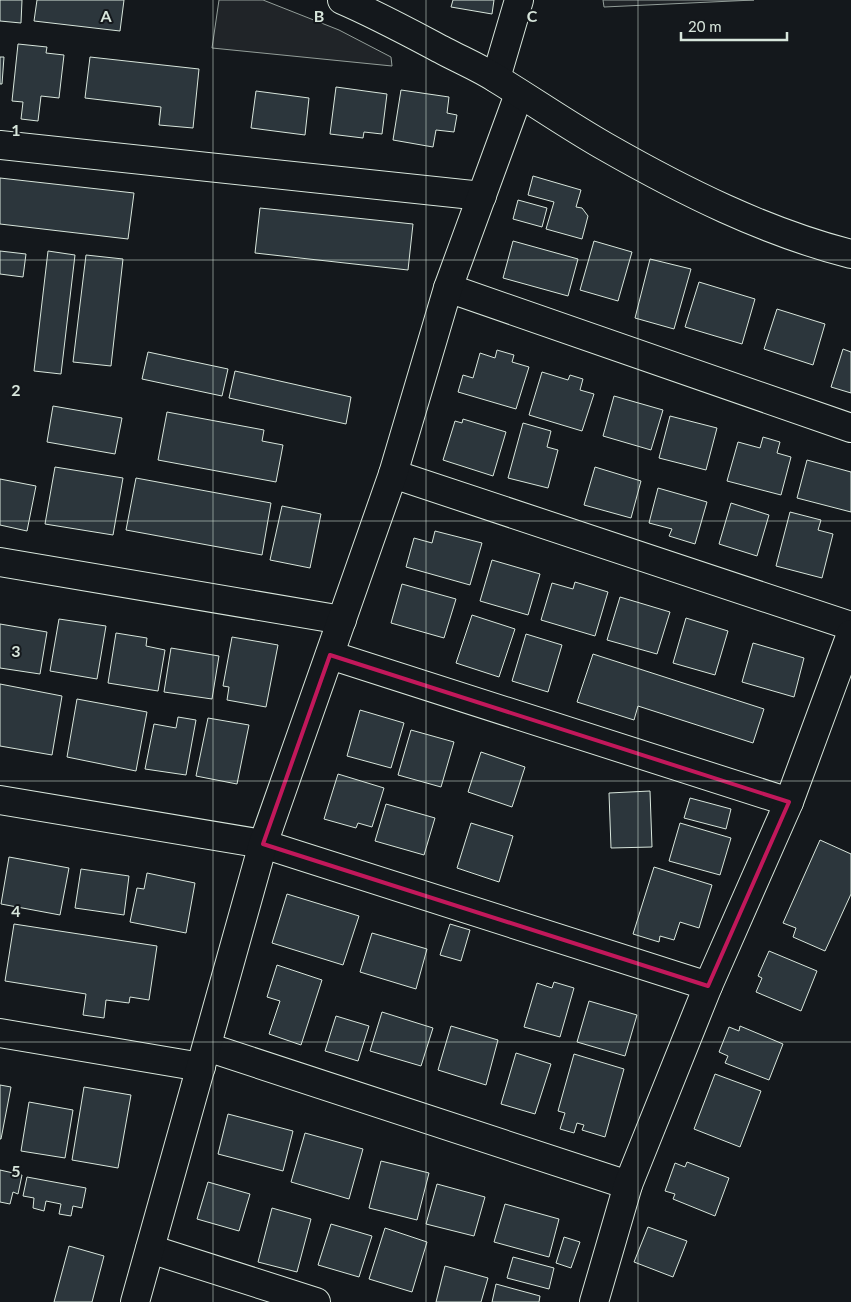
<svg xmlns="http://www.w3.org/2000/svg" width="851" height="1302" viewBox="0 0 851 1302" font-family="Lato,sans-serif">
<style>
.green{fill:#202428;stroke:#939e99}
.building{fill:#2c363c;stroke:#d8e6dc}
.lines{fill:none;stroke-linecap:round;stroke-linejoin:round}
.minor-casing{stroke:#d8e6dc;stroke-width:30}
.tertiary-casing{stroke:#d8e6dc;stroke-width:30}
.minor{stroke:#14181c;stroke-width:28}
.tertiary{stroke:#14181c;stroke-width:28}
.marked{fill:none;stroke:#c2185b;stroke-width:4;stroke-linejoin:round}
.grid{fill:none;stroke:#d8e6dc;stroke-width:1;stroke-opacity:0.55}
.grid-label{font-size:16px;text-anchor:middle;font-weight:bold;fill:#d8e6dc;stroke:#14181c;stroke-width:4;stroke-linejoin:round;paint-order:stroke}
</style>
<rect width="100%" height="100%" fill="#14181c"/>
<!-- green -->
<g class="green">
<path d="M219,0H263L339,30L391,57L392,66L212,48Z"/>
<path d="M603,0H754L604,7Z"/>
</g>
<!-- building -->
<g class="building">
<path d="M0,0H22L21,23L0,21Z"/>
<path d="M37,0H124L120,31L34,21Z"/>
<path d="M453,0H494L492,14L451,7Z"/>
<path d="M18,44L47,47L46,53L64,55L59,98L41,96L38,121L21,119L23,102L12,101Z"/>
<path d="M0,57H4L2,84H0Z"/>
<path d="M90,57L199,69L193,128L159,125L161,107L85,98Z"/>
<path d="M336,87L387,94L382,134L364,132L363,138L330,134Z"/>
<path d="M401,90L449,97L447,113L457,115L454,132L436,130L433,147L393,140Z"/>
<path d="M256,91L309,98L305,135L251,128Z"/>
<path d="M533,176L581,190L576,207L582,208L588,216L582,239L546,229L554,202L528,195Z"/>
<path d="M0,178L134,193L128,239L0,224Z"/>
<path d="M518,200L547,208L542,227L513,219Z"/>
<path d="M260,208L413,224L408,270L255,253Z"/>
<path d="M513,241L578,259L568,296L503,278Z"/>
<path d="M594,241L632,252L618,301L580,290Z"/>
<path d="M0,251L26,254L23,277L0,274Z"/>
<path d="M48,251L75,255L61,374L34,371Z"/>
<path d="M86,255L123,259L111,366L73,362Z"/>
<path d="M650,259L691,269L674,329L635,318Z"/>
<path d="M699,282L755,299L742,344L685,327Z"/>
<path d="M777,309L825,324L813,365L764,349Z"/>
<path d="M843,349L851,352V393L831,387Z"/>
<path d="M497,350L514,355L512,362L529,367L516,409L458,392L463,375L473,378L480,353L495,358Z"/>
<path d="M148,352L228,369L222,396L142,379Z"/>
<path d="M235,371L351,397L346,424L229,398Z"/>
<path d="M542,372L568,380L570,375L583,379L580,390L594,394L582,431L529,415Z"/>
<path d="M614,396L663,410L651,450L603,436Z"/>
<path d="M53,406L122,418L115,454L47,442Z"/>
<path d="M167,412L264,430L262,441L283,445L276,482L158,460Z"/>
<path d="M670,416L717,428L706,470L659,458Z"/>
<path d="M463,419L506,432L493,476L443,460L455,421L462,423Z"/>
<path d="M523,423L551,431L547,447L558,450L548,488L508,478Z"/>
<path d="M763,437L780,442L777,453L791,457L781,495L727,481L738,442L760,448Z"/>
<path d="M807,460L851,472V512L797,498Z"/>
<path d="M55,467L123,478L113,535L45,524Z"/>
<path d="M595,467L641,481L631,518L584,505Z"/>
<path d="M136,478L271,503L262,555L126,530Z"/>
<path d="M0,479L36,486L27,531L0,525Z"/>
<path d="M658,488L707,502L695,544L669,536L672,529L649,523Z"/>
<path d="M731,503L769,515L757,556L719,544Z"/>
<path d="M282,506L321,514L310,568L270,560Z"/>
<path d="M790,512L821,520L818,530L833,534L822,578L776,566Z"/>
<path d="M435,531L482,543L470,585L406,567L414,538L432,543Z"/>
<path d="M492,560L540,574L528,615L480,601Z"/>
<path d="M575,582L608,592L595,636L541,620L552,583L573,589Z"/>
<path d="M402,584L456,599L444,638L391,623Z"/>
<path d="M620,597L670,612L657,654L607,640Z"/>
<path d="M472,615L515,629L499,677L456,663Z"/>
<path d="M686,618L728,631L715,675L673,663Z"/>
<path d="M59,619L106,626L97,679L50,671Z"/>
<path d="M0,624L47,632L40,674L0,668Z"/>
<path d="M116,633L147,638L146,646L165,650L158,691L108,683Z"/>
<path d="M526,634L562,645L548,692L512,681Z"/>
<path d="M232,637L278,645L266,707L227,700L229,687L223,686Z"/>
<path d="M753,643L804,658L794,697L742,682Z"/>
<path d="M171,648L219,656L212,699L164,692Z"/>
<path d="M593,654L764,709L753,743L638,706L634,720L577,702Z"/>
<path d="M0,684L62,696L52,755L0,746Z"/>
<path d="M77,699L147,712L136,771L67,757Z"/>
<path d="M360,710L404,723L391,768L347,756Z"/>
<path d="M178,717L196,720L186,775L145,769L154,724L176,728Z"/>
<path d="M208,718L249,725L237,784L196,776Z"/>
<path d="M411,730L454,742L441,787L398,775Z"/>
<path d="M481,752L525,767L512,807L468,792Z"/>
<path d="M338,774L384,788L372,827L358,823L356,828L324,819Z"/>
<path d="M650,791L652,847L611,848L609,793Z"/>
<path d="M690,798L731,809L726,829L684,818Z"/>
<path d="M386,804L435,818L424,855L375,841Z"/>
<path d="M471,823L513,836L499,882L457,868Z"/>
<path d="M680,823L731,838L720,875L669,861Z"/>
<path d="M820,840L851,854V894L825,951L793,937L796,928L783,923Z"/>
<path d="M9,857L69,868L60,915L1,904Z"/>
<path d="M654,867L712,885L699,928L680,922L674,940L660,936L659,942L633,934Z"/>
<path d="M81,869L129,876L124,915L75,908Z"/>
<path d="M147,873L195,883L186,933L130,922L137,888L144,889Z"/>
<path d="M287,894L359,916L343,965L272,943Z"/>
<path d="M14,924L157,946L149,1000L130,997L129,1003L106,1000L104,1018L83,1015L86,994L5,981Z"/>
<path d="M450,924L470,930L461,961L440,955Z"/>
<path d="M372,933L427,949L416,989L360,972Z"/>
<path d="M769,951L817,971L801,1011L756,992L762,978L758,976Z"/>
<path d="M277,965L322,980L301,1045L269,1034L280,1001L267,997Z"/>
<path d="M554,982L574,988L560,1037L524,1027L537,983L552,988Z"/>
<path d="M589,1001L637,1015L625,1056L577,1042Z"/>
<path d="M382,1012L433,1028L421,1066L370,1051Z"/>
<path d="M336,1016L369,1026L358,1061L325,1051Z"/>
<path d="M451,1026L498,1040L486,1085L438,1070Z"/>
<path d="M740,1026L783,1044L769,1080L725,1063L728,1056L719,1052L729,1027L739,1031Z"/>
<path d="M516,1053L551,1064L535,1114L501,1104Z"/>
<path d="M574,1054L624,1069L605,1137L582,1130L584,1125L577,1123L574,1133L560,1129L565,1113L558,1111Z"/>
<path d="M715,1074L761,1091L740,1147L694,1129Z"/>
<path d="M0,1085L11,1087L1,1139H0Z"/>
<path d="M84,1087L131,1095L118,1168L72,1160Z"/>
<path d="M29,1102L73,1110L65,1158L21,1151Z"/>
<path d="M228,1114L293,1131L283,1171L218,1154Z"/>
<path d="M305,1133L363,1149L349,1199L291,1182Z"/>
<path d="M381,1161L429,1173L417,1220L369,1208Z"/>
<path d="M687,1162L729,1178L715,1216L673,1199L675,1194L665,1191L675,1163L685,1167Z"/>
<path d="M0,1170L22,1175L18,1194L13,1192L10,1204L0,1202Z"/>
<path d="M27,1177L86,1188L82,1208L73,1206L71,1216L59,1214L61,1204L46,1201L44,1211L33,1208L34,1198L23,1196Z"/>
<path d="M208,1182L250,1194L239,1231L197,1219Z"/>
<path d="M437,1184L485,1197L474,1236L426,1224Z"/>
<path d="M505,1204L559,1219L549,1257L494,1242Z"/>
<path d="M272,1208L311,1219L297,1272L258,1262Z"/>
<path d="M331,1224L372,1236L359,1277L318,1265Z"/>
<path d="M648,1227L687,1241L673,1277L634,1262Z"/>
<path d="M385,1228L427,1242L412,1292L369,1279Z"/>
<path d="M564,1237L580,1242L571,1268L556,1263Z"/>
<path d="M69,1246L104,1256L92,1302H54Z"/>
<path d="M513,1257L554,1268L549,1289L507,1278Z"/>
<path d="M445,1266L488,1278L481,1302H436Z"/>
<path d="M496,1284L540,1296L539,1302H492Z"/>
</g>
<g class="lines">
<defs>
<g id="minor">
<path d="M496,78L519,0"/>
<path d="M0,145L482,196"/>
<path d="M448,288L851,428"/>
<path d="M393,474L851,626"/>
<path d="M0,562L342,620"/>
<path d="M330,655L789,802"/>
<path d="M0,800L263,844L708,986"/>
<path d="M0,1033L201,1067"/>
<path d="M207,1047L628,1185"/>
<path d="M150,1249L316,1302"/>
<path d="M135,1302L263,844L393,474L448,288L519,94"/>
<path d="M594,1302L628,1185L708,986L789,802L851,634"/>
</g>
<path id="tertiary" d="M342,0C377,15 410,33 444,51C461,60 480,68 497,79C533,101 569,126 606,147C683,191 765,232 851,254"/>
</defs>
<!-- minor casing -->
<use href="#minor" class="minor-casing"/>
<!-- tertiary casing -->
<use href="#tertiary" class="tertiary-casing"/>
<!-- minor -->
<use href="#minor" class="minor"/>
<!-- tertiary -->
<use href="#tertiary" class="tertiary"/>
</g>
<!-- marked area -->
<path class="marked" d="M330,655L789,802L708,986L263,844Z"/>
<!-- grid -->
<path class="grid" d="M213,0V1302M426,0V1302M638,0V1302M0,260H851M0,521H851M0,781H851M0,1042H851"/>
<g class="grid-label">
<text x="106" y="22">A</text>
<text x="319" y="22">B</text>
<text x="532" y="22">C</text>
<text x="16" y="136">1</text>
<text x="16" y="396">2</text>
<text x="16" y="657">3</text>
<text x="16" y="917">4</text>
<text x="16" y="1177">5</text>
</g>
<!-- scale -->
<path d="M681 32v8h106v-8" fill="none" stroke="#d8e6dc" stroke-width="2.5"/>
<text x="688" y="32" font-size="15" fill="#d8e6dc" stroke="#14181c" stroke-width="4" paint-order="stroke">20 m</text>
</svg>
